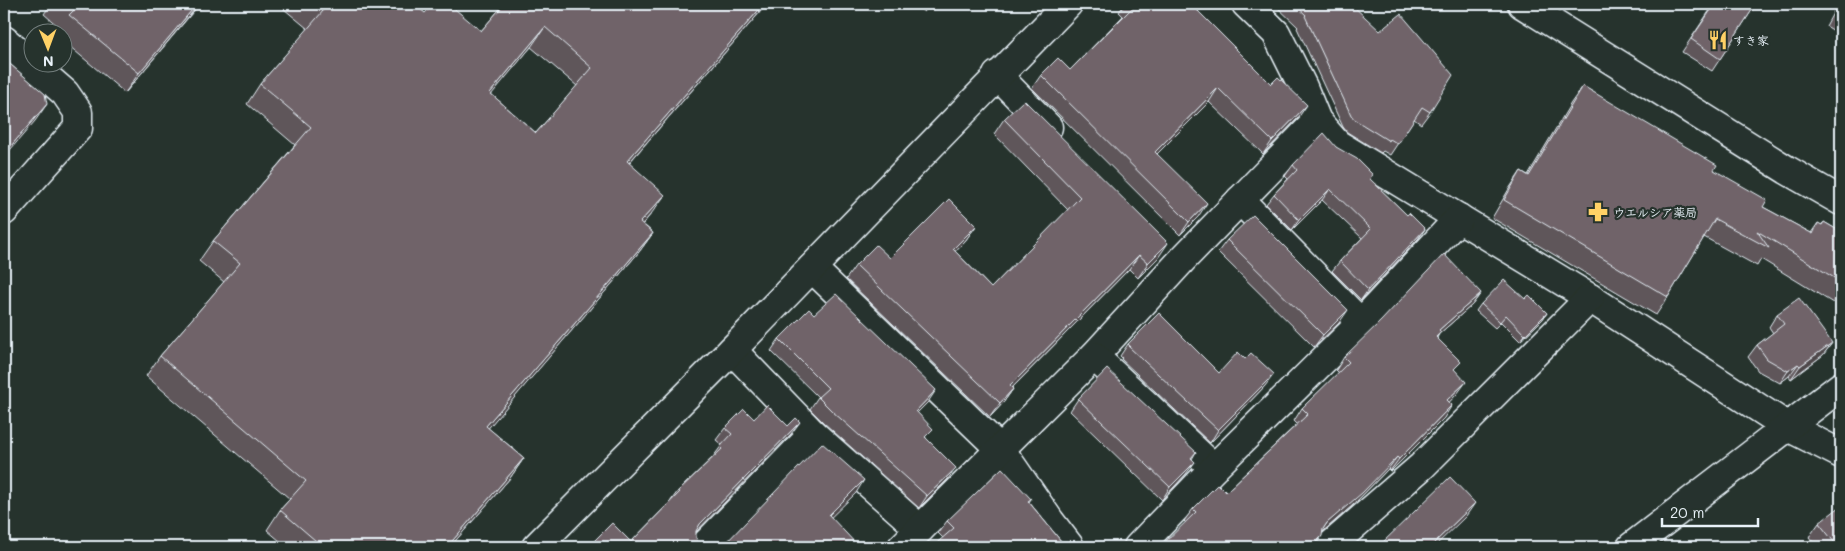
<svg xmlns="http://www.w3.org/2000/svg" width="1845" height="551" viewBox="0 0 1845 551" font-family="Mali,'Klee One',sans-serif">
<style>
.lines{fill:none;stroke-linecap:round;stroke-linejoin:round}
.minor-casing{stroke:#e8f1f8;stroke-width:31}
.tertiary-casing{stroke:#e8f1f8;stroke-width:31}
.minor{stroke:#26332d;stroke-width:28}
.tertiary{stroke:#26332d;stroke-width:28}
.wall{fill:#5f565a;stroke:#e8f1f8;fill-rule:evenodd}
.shaded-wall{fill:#4e464a;stroke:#e8f1f8}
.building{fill:#6f6469;stroke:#e8f1f8;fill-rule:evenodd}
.labels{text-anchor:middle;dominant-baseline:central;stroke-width:4.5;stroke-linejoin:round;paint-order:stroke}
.poi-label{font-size:12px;font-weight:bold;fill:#e8f1f8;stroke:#26332d;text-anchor:start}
</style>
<rect width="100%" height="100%" fill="#26332d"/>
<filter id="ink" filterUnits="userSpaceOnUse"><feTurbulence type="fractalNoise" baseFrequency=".02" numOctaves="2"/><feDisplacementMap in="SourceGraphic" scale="10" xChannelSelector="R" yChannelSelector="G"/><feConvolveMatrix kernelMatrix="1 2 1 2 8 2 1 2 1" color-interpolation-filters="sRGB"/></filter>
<g filter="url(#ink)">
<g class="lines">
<defs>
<g id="minor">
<path d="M1246,4L1276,33L1303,87L1317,121L1337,144L1590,298L1788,427L1841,454"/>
<path d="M4,40L65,93L78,112V128L4,211"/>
<path d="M997,75L1048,127"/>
<path d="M1240,200L1361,323"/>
<path d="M812,268L1001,450L1050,521L1070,547"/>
<path d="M732,350L813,434L920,529"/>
<path d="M1094,356L1182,260L1317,121"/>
<path d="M703,547L813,434"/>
<path d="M902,547L1094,356L1214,468"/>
<path d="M1138,547L1214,468L1361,323L1459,218"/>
<path d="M1329,547L1422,466L1590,298"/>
</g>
<g id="tertiary">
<path d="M1522,4L1787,170L1841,201"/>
<path d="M536,547L732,350L1068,4"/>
<path d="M1631,547L1841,386"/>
</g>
</defs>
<!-- minor casing -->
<use href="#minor" class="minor-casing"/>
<!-- tertiary casing -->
<use href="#tertiary" class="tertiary-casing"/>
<!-- minor -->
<use href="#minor" class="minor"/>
<!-- tertiary -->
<use href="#tertiary" class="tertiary"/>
</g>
<!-- wall -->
<g class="wall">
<path d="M51,4H206L201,9L198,6L125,93L62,40V32H57L60,28L44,14Z"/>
<path d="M278,4H414L425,13L481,31L504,4H767L629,163L651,214L643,224L653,233L639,252L488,428L524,458L510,478L450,547H287L267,530L280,510L290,499L146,376L160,356L224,282L199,261L213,241L295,145L247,104L260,84L308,29ZM531,47L577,86L536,133L491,94Z"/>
<path d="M914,4H932L924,12Z"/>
<path d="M1125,4H1205L1198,11L1298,118L1263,154L1209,102L1157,154L1198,217L1180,235L1032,88L1041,75L1070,70L1123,16L1119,12Z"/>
<path d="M1274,4H1351L1430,112L1421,124L1414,119L1390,155L1383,151L1381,153L1347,132L1343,127L1297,28L1298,27Z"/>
<path d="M1645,4H1652L1650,7Z"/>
<path d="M1714,4H1756L1712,71L1682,52Z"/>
<path d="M1838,4H1841V35L1826,26Z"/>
<path d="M1583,86L1714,170L1763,207L1811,233L1818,223L1821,225L1824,222L1841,232V292L1833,303L1761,259L1757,266L1704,237L1668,297L1656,315L1492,218L1509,189L1521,171L1528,175L1571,103Z"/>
<path d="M1004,119L1158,258L1138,278L1129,269L1012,388L1013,389L1003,403L990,417L846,279L856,265L890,258L976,226L965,241L955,251L991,288L1068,210L994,134Z"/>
<path d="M1336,147L1407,215L1425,229L1418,239L1361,300L1332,271L1340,261L1362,238L1322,200L1292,230L1266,204L1274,194L1288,179L1285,176L1293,165Z"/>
<path d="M1227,240L1339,323L1314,347L1218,252Z"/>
<path d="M1481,293L1472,305L1439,334L1437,338L1455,371L1457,394L1449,402L1444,418L1392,470L1390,471L1388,469L1353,505L1323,532L1314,547H1161L1186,523L1184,521L1193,509L1226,492L1297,424L1294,421L1302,408L1339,373L1336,370L1344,357Z"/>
<path d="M1525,299L1547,313L1542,320L1520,341L1501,322L1495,328L1476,311L1481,304Z"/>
<path d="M814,314L928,402L917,413L926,438L948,479L919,508L824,423L810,409L818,397L771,351L779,339Z"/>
<path d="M1777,314L1832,343L1823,355L1791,379L1789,376L1780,383L1758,371L1748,357L1757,345L1773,333L1769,327Z"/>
<path d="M1128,344L1219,373L1265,386L1210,443L1121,359L1122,358L1120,356Z"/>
<path d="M1078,399L1196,452L1192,459L1186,474L1162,500L1070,411Z"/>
<path d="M754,419L791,434L631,542L670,502L678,491L713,457L722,445L716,440L725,428Z"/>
<path d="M1031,499L1029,502L1061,541L1057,547L943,538L938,533L947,521Z"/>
<path d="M1819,523L1841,547H1817L1809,537Z"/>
</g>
<!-- shaded-wall -->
<g class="shaded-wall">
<path d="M197,4H199L125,93L139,73Z"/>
<path d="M764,4H767L613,181L627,161Z"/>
<path d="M1200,4H1205L1186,22L1195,8Z"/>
<path d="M545,27L531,47L476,113L490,93Z"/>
<path d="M1218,88L1209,102L1146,165L1155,152Z"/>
<path d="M47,104L35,121L4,157V154Z"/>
<path d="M1307,105L1298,118L1263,154L1272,141Z"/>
<path d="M1330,189L1322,200L1292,230L1299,220Z"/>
<path d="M665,195L651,214L627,242L640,222Z"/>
<path d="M1207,203L1198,217L1180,235L1189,222Z"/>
<path d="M976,226L965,241L943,264L953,249Z"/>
<path d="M1425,229L1418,239L1361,300L1368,290Z"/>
<path d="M653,233L639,252L473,446L486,426Z"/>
<path d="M1168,243L1158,258L1138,278L1148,263Z"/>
<path d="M1139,255L1129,269L1000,400L1010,386Z"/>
<path d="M1481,293L1472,305L1439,334L1432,344L1439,330Z"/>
<path d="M1348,310L1339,323L1314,347L1323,335Z"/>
<path d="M1547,313L1542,320L1520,341L1525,335Z"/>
<path d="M1832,343L1823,355L1791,379L1800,366Z"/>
<path d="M1798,364L1789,376L1780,383L1788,371Z"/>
<path d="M1274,374L1265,386L1210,443L1218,430Z"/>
<path d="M1466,382L1457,394L1439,413L1447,400Z"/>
<path d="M1013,389L1003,403L990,417L1000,403Z"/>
<path d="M936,390L928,402L908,422L916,411Z"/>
<path d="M1452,405L1444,418L1392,470L1390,471L1399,459Z"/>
<path d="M800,422L791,434L692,536L700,524Z"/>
<path d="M1397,457L1388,469L1353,505L1319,535L1327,523Z"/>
<path d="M524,458L510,478L450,547H447Z"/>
<path d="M1195,462L1186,474L1162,500L1170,487Z"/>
<path d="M956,468L948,479L919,508L927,496Z"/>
<path d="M864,480L856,493L820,528L829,515Z"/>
<path d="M1475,503L1466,516L1434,547H1430Z"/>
<path d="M1322,536L1314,547H1311Z"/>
</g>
<!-- building -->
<g class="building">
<path d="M69,4H197L139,73L69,15L75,9Z"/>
<path d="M314,4H414L425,13L434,4H449L481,31L504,4H764L627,161L665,195L640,222L653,233L486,426L524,458L447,547H323L280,510L306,481L160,356L240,263L213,241L311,127L260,84L323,11ZM545,27L592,68L536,133L490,93Z"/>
<path d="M1133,4H1200L1195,8L1271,84L1278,77L1307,105L1272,141L1218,88L1155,152L1207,203L1189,222L1041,75L1058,58L1070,70L1135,5Z"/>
<path d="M1294,4H1351L1380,31L1401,14L1453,75L1430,112L1422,107L1398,144L1390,139L1389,141L1355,120L1351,115L1305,16L1306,15Z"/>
<path d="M1715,4H1756L1720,59L1691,39Z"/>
<path d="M1840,4H1841V17L1834,13Z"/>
<path d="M4,59L45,94L47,104L4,154Z"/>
<path d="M1583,86L1717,165L1714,170L1767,200L1763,207L1813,234L1818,223L1822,225L1824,222L1841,232V282L1757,231L1769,248L1715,219L1668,297L1504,200L1521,171L1529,176Z"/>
<path d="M1024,100L1168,243L1148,263L1139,255L1010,386L1013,389L1000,403L856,265L876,245L890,258L949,199L976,226L953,249L991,288L1080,197L1004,119Z"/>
<path d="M1324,133L1336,147L1357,159L1372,174L1370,179L1407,215L1409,213L1425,229L1368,290L1340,261L1371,229L1330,189L1299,220L1274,194L1297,170L1293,165Z"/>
<path d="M1253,215L1348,310L1323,335L1227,240Z"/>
<path d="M1444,254L1481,293L1439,330L1441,332L1436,337L1461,362L1454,369L1466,382L1447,400L1452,405L1401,457L1399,459L1397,457L1362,493L1327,523L1323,529L1322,536L1311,547H1162L1161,546L1196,512L1193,509L1218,484L1226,492L1308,414L1302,408L1349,362L1344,357L1381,321Z"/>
<path d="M1504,280L1525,299L1529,295L1547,313L1525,335L1506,315L1500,322L1481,304Z"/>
<path d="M836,294L936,390L916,411L933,429L925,437L956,468L927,496L832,411L818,397L828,388L779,339L809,309L814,314Z"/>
<path d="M1799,298L1832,343L1800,366L1798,364L1788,371L1767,359L1757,345L1784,324L1777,314Z"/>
<path d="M1159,313L1219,373L1238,352L1245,359L1251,353L1274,374L1218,430L1129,347L1130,346L1128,344Z"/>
<path d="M1107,369L1196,452L1191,458L1195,462L1170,487L1078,399Z"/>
<path d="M767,405L788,426L796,418L800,422L700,524L696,531V538L700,546L703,547H588L612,523L631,542L680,492L678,491L722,449L720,447L732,434L725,428L744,409L754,419Z"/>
<path d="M822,443L864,480L829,515L859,547H720L723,546Z"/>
<path d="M1002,468L1031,499L1028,501L1061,541L1056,546L1057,547H932L954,528L947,521Z"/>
<path d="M1450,477L1475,503L1431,546L1433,547H1382L1380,545Z"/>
<path d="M1841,506V547H1838L1819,523Z"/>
</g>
</g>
<!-- icons -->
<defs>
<symbol id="restaurant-bare" viewBox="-9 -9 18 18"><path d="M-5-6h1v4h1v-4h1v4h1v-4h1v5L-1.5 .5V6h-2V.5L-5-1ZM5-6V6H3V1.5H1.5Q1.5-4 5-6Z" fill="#ffd166" stroke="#26332d" stroke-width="2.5" paint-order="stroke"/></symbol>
<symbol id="pharmacy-bare" viewBox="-9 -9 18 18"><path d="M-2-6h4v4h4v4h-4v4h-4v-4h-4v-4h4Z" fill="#ffd166" stroke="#26332d" stroke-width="2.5" paint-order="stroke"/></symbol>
</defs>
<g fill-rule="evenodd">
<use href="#restaurant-bare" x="1704" y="26" width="28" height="28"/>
<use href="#pharmacy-bare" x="1584" y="198" width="28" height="28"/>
</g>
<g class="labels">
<!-- poi labels -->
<g class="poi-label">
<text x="1733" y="40">すき家</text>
<text x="1613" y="212">ウエルシア薬局</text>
</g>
</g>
<!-- margin -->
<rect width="1845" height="551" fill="none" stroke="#26332d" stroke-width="20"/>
<rect x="10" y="10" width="1825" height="531" fill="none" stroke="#e8f1f8" stroke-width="2" filter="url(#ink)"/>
<!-- north arrow -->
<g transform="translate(48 48) rotate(179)"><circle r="24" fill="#26332d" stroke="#747f7e"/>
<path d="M0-4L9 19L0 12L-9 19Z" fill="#ffd166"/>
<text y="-8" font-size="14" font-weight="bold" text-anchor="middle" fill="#e8f1f8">N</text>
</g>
<!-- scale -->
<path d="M1662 518v8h96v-8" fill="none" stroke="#e8f1f8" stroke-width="2.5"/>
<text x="1670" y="518" font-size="15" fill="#e8f1f8" stroke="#26332d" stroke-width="4" paint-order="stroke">20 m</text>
</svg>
